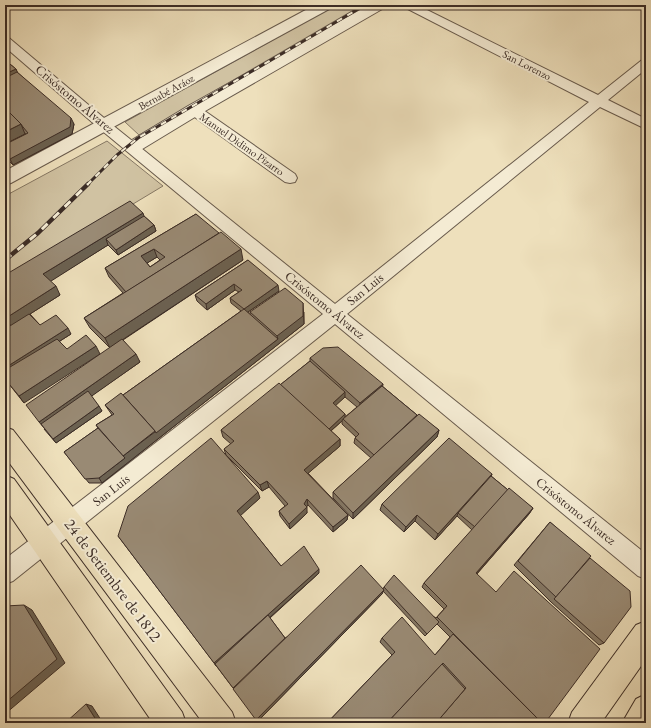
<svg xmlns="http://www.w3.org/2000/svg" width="651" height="728" viewBox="0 0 651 728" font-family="'EB Garamond',serif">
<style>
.green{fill:#d0c2a2;stroke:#867864}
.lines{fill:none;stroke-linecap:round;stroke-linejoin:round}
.minor-casing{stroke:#685a4c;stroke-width:2}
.tertiary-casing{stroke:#685a4c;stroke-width:2}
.primary-casing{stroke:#3c2d26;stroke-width:2}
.minor{fill:#f4ebd3;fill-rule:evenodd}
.tertiary{fill:#f4ebd3;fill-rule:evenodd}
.primary{fill:#eee0bc;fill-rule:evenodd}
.rail-far1-casing{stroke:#3c2d26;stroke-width:3}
.rail-casing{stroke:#3c2d26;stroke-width:4.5}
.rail-far1{stroke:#f4ebd3;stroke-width:2;stroke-dasharray:6;stroke-linecap:butt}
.rail{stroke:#f4ebd3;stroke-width:3;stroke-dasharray:8;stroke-linecap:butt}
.wall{fill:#847764;stroke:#3c2d26;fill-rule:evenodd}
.shaded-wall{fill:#6b6151;stroke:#3c2d26}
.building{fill:#998a74;stroke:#3c2d26;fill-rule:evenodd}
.labels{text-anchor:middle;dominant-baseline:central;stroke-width:4;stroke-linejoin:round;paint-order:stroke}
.far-street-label{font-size:11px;fill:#3c2d26;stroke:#f4ebd3}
.street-label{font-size:13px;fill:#3c2d26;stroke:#f4ebd3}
.near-street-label{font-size:16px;fill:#3c2d26;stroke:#f4ebd3}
</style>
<rect width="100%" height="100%" fill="#eee0bc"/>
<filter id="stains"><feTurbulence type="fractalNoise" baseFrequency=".005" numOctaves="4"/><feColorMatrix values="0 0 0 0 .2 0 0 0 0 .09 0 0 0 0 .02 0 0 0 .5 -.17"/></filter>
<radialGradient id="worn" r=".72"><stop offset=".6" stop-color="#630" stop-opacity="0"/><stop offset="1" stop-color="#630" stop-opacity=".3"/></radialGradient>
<!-- green -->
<g class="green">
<path d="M336,5H362L139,135L125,122Z"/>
<path d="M107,141L163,186L5,281V196Z"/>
</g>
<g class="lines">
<defs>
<g id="minor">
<path d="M402,5H417L598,95L642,60L646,59V69L608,100L646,119V129L600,107L347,314L646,554V579L638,576L335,324L13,581L5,584V559L323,314L100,129L5,47V37L9,38L110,123L335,304L589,102L404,7Z"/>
<path d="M194,106L199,107L295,174L297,178L295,182L290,183L285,182L189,113L187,110L189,107Z"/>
</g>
<g id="tertiary">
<path d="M315,5H333L331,8L11,183L5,185V171Z"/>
<path d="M369,5H386L384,8L200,114L139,151L133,153L127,151L124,147L127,143L188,106Z"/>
</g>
<g id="primary">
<path d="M5,427L13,430L232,712L236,723H203L5,457Z"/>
<path d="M5,475L14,479L182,712L186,723H153L5,508Z"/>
<path d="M646,621V659L601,723H568L572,712L636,625Z"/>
<path d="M646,694V723H622L636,699Z"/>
</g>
</defs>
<!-- minor casing -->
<use href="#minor" class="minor-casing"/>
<!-- tertiary casing -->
<use href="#tertiary" class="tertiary-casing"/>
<!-- primary casing -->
<use href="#primary" class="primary-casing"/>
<!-- minor -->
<use href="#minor" class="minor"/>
<!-- tertiary -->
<use href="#tertiary" class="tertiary"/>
<!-- primary -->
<use href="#primary" class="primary"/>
<defs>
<path id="rail-far1" d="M87,185L117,155L138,138L365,5"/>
<path id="rail" d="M5,260L38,233L88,184"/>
</defs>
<!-- rail-far1 casing -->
<use href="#rail-far1" class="rail-far1-casing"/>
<!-- rail casing -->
<use href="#rail" class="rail-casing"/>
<!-- rail-far1 -->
<use href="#rail-far1" class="rail-far1"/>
<!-- rail -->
<use href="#rail" class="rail"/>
</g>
<!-- wall -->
<g class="wall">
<path d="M5,60L16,69L17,72L74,124L72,134L13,165L5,157ZM25,134H26L10,141Z"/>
<path d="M196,214L243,260L123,340L140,362L91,396L102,411L56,443L44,429L110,348L90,328L84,318L123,293L109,277L105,268ZM157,257L160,260L150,267L147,263Z"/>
<path d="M144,216L154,225L156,231L118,255L108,245L50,281L60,295L30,314L40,325L71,334L60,341L24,403L5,379L9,368L5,363V329L11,325L5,319V275Z"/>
<path d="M248,260L279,291L248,312L250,315V312H304V324L102,483H89L64,452L98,428L96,425L112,415L110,412L105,405L123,395L241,311L231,303L230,298L239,292L235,290L207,310L197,301L195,295Z"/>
<path d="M310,358L383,384L382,386L417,415L439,430L437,437L353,519L333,498V492L371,458L354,443L355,438L356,437L342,424V421L331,431L340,439V446L308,473L348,515L347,520L333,532L308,505L306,507L307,513L290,529L280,516L279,511L285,506L269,487L262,491L226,455L224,449L231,444L223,437L221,430L280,385L310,361ZM345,397L357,407L345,417V414L335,405Z"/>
<path d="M492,474L491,476L508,490L533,508L529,514L477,574L545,723H327L392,655L380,642L382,638L435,655L450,637L437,624L425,636L383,591L382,594L258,721L118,536L260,498L240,515L281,566L319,573L270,618L285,638L383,589L384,587L436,618L444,609L422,587L424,583L472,530L457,516L435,540L415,521L404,532L380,510L382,504Z"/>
<path d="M550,522L590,558L604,643L599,645L551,602L514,565Z"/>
</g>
<!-- shaded-wall -->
<g class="shaded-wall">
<path d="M16,69L20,78L5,86V74Z"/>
<path d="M71,118L74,124L72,134L13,165L10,159Z"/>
<path d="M21,124L25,134L5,144V132Z"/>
<path d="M143,213L146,222L106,239L108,245L48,283L43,274Z"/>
<path d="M154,225L156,231L118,255L116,250Z"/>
<path d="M154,249L157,257L144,265L141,256Z"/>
<path d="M241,249L243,260L110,348L105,338Z"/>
<path d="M234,284L235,290L207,310L206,304Z"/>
<path d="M278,285L279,291L245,314L244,309Z"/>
<path d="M56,286L60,295L11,326L6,318Z"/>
<path d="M303,303L304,324L102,483L99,478L125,458L123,456L278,339L277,336Z"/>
<path d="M68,328L71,334L12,371L8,366Z"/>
<path d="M96,346L100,354L24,403L19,396Z"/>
<path d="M136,354L140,362L45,429L39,422Z"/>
<path d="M383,384L382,391L359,410L360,403Z"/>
<path d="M345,392V397L333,408V403Z"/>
<path d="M99,406L102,411L56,443L53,439Z"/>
<path d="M345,414V419H343L342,421L327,434L328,430Z"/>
<path d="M439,430L437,437L353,519V513Z"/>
<path d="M340,439V446L305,476L304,470Z"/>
<path d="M492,474L489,481L458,513L457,516L435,540L438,534Z"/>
<path d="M267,481L269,487L262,491L260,485Z"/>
<path d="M258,492L260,498L239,517L237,511Z"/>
<path d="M307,499L308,505L306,508L307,507V513L290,529L289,524Z"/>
<path d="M533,508L529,514L473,578L476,573Z"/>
<path d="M348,515L347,520L333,532V527Z"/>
<path d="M417,515L415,521L404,532L406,527Z"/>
<path d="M319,569V573L216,666L214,663Z"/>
<path d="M384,590L382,594L258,721L256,720Z"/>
<path d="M24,605L32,610L65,663L5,714V703Z"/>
<path d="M86,704L92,706L103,723H98Z"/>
</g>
<!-- building -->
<g class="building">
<path d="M5,60L16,69L5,74Z"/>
<path d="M17,72L71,118L70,127L10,159L5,154V137L10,142L28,133L23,127L21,124L6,109L5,110V78Z"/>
<path d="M6,109L21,124L5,132V110Z"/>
<path d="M130,201L143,213L43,274L56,286L6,318L5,317V275Z"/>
<path d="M196,214L219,233L126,292L105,268ZM154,249L165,257L150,267L141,256Z"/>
<path d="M144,216L154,225L116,250L106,239Z"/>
<path d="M221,232L241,249L105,338L84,318Z"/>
<path d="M248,260L278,285L244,309L230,298L242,290L234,284L206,304L195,295Z"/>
<path d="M285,288L303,303V316L277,336L250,312Z"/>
<path d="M244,309L278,339L156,433L155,431L123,395Z"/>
<path d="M29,314L40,325L56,315L68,328L8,366L5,362V329Z"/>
<path d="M86,335L96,346L19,396L5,379V370L57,339L67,349Z"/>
<path d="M122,339L136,354L39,422L26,405Z"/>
<path d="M338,347L383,384L360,403L310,358L323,348Z"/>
<path d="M310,361L345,392L333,403L345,414L329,429L280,385Z"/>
<path d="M279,383L340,439L304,470L348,515L333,527L307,499L304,504L307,507L289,524L279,511L288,504L267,481L260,485L224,449L234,441L221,430Z"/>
<path d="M382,386L417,415L374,455L355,438L359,434L343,419Z"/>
<path d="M88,391L99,406L53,439L41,424Z"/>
<path d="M121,393L155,431L123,456L96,425L114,414L105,405Z"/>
<path d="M419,414L439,430L353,513L333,492Z"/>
<path d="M98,428L125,458L99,478L85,479L64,452Z"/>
<path d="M211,438L258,492L237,511L281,566L304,546L319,569L214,663L118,536L128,506Z"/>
<path d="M449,438L492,474L438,534L417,515L406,527L382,504Z"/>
<path d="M491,476L508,490L475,527L458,513Z"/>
<path d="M509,488L533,508L476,573L496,592L514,571L600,649L545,723H542L437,617L447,606L424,583Z"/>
<path d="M550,522L591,556L556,597L518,561Z"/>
<path d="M590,558L630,591L631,607L604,643L554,599Z"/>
<path d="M361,565L384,590L256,720L233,689Z"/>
<path d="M394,575L439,622L427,634L384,587Z"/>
<path d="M24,605L57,659L5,703V606Z"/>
<path d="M268,615L285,638L233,688L215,664Z"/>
<path d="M402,617L435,655L453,634L542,723H436L466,688L443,663L387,723H327L395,652L382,638Z"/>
<path d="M442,664L465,689L436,723H387Z"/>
<path d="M86,704L98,723H65Z"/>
</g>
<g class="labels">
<!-- far-street labels -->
<g class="far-street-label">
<text transform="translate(527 65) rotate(27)">San Lorenzo</text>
<text transform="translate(166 92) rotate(-29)">Bernabé Aráoz</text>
<text transform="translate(242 144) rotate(35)">Manuel Didimo Pizarro</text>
</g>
<!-- street labels -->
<g class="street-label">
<text transform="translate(75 99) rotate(40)">Crisóstomo Álvarez</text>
<text transform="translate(365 289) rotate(-39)">San Luis</text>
<text transform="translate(325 305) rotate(39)">Crisóstomo Álvarez</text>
<text transform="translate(111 490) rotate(-38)">San Luis</text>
<text transform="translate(576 511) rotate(39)">Crisóstomo Álvarez</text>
</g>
<!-- near-street labels -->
<g class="near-street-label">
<text transform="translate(113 580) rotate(53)">24 de Setiembre de 1812</text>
</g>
</g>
<!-- margin -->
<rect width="651" height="728" fill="none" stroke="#eee0bc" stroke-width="20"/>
<rect x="6" y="6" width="639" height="716" fill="none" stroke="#3c2d26" stroke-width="2"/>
<rect x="10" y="10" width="631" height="708" fill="none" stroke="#3c2d26"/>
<rect width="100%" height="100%" filter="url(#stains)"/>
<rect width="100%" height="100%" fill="url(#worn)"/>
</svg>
